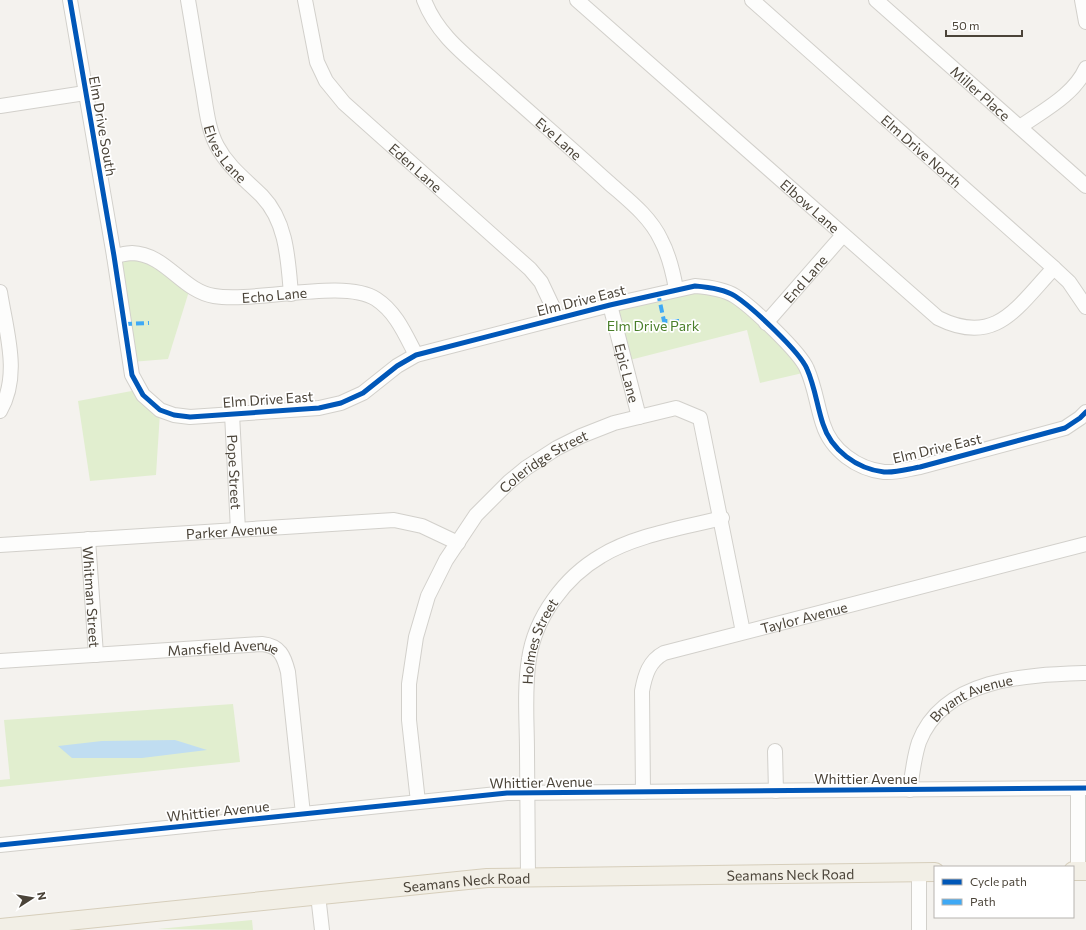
<svg xmlns="http://www.w3.org/2000/svg" width="1086" height="930" viewBox="0 0 1086 930" font-family="Commissioner,sans-serif">
<style>
.green{fill:#e1eecf}
.water{fill:#c0ddf1}
.lines{fill:none;stroke-linecap:round;stroke-linejoin:round}
.minor-casing{stroke:#d2d0cb;stroke-width:16}
.major-casing{stroke:#d6cebb;stroke-width:20}
.minor{stroke:#fdfdfc;stroke-width:14}
.major{stroke:#f2efe6;stroke-width:18}
.quiet{stroke:#3fa9f5;stroke-width:4;stroke-dasharray:8 4;stroke-linecap:butt}
.cycleway-casing{stroke:#fff;stroke-width:8}
.cycleway{stroke:#0057b8;stroke-width:5}
.labels{text-anchor:middle;dominant-baseline:central;stroke-width:3.5;stroke-linejoin:round;paint-order:stroke}
.street-label{font-size:14px;fill:#4b4439;stroke:#fff}
.park-label{font-size:14px;fill:#4a7f2a;stroke:#fff}
</style>
<rect width="100%" height="100%" fill="#f4f2ee"/>
<!-- green -->
<g class="green">
<path d="M136,254L190,288L168,359L131,362L114,257Z"/>
<path d="M695,288L734,297L807,372L760,383L747,330L626,361L612,306Z"/>
<path d="M137,390L160,412L156,475L90,481L78,401Z"/>
<path d="M233,704L240,762L0,787V780L10,779L4,720Z"/>
<path d="M252,920L253,930L158,929Z"/>
</g>
<!-- water -->
<path class="water" d="M175,740L207,750L142,758H72L58,746L102,741Z"/>
<g class="lines">
<defs>
<g id="minor">
<path d="M70,0L114,256L132,375L143,395L160,410L174,415L190,417L319,408L341,403L363,393L397,366L416,355L610,305L695,286C708,287 724,289 735,296C752,307 800,352 807,369C815,387 817,406 823,424C831,450 857,469 884,472C896,473 908,469 920,467L1065,428L1080,418L1086,412"/>
<path id="s1" d="M188,0C193,28 197,56 202,84C206,105 207,127 217,146C228,167 246,180 262,196C287,222 288,260 291,294"/>
<path id="s2" d="M305,0L317,62L326,81L344,103L530,269L541,282L558,318"/>
<path id="s3" d="M424,0C437,34 464,54 490,77C529,112 569,146 608,182C627,199 650,216 661,240C669,255 673,272 676,289"/>
<path id="s4" d="M577,0L938,318C996,347 1017,307 1054,268"/>
<path id="s5" d="M752,0L1054,268L1069,282L1086,307"/>
<path id="s6" d="M876,0L1086,186"/>
<path d="M1082,0L1086,22"/>
<path d="M0,106L85,93"/>
<path d="M1020,127C1044,110 1074,95 1086,68"/>
<path id="s7" d="M114,256C120,255 127,253 132,253C166,254 182,291 214,296C255,303 345,278 376,299C396,312 405,334 416,355"/>
<path d="M0,292C6,331 21,375 0,411"/>
<path id="s8" d="M610,305L639,417"/>
<path id="s9" d="M766,323L843,235"/>
<path id="s10" d="M232,414L238,530"/>
<path id="s11" d="M88,539L96,655"/>
<path id="s12" d="M0,545L394,520L422,526L458,543"/>
<path id="s13" d="M0,661L262,644C280,646 284,656 288,672L303,814"/>
<path d="M775,751L776,791"/>
<path d="M1078,788V871"/>
<path id="s14" d="M910,790C912,774 914,757 919,742C944,677 1028,675 1086,673"/>
<path id="s15" d="M643,792L642,691C645,675 649,661 664,653L1086,544"/>
<path id="s16" d="M418,802L409,720V684L416,637L428,596L446,560L476,515L509,482L526,468L557,448L581,436L614,423L676,408L700,418L743,632"/>
<path d="M0,845L507,793L1086,788"/>
<path id="s17" d="M528,876C528,835 527,794 527,752C527,722 524,689 529,659C535,617 565,577 601,556C635,535 683,528 722,518"/>
<path d="M318,895L322,930"/>
<path d="M919,930V872"/>
</g>
<g id="major">
<path d="M1073,871H1086"/>
<path id="s18" d="M0,928L487,878L935,872"/>
</g>
</defs>
<!-- minor casing -->
<use href="#minor" class="minor-casing"/>
<!-- major casing -->
<use href="#major" class="major-casing"/>
<!-- minor -->
<use href="#minor" class="minor"/>
<!-- major -->
<use href="#major" class="major"/>
<!-- quiet -->
<g class="quiet">
<path d="M658,293L664,321H679"/>
<path d="M124,324L149,323"/>
</g>
<defs>
<g id="cycleway">
<path d="M70,0L114,256L132,375L143,395L160,410L174,415L190,417L319,408L341,403L363,393L397,366L416,355L610,305L695,286C708,287 724,289 735,296C752,307 800,352 807,369C815,387 817,406 823,424C831,450 857,469 884,472C896,473 908,469 920,467L1065,428L1080,418L1086,412"/>
<path d="M0,845L507,793L1086,788"/>
</g>
</defs>
<!-- cycleway casing -->
<use href="#cycleway" class="cycleway-casing"/>
<!-- cycleway -->
<use href="#cycleway" class="cycleway"/>
</g>
<g class="labels">
<!-- street labels -->
<g class="street-label">
<text stroke="none"><textPath href="#s6" startOffset="140">Miller Place</textPath></text>
<text transform="translate(103 126) rotate(80)">Elm Drive South</text>
<text stroke="none"><textPath href="#s3" startOffset="195">Eve Lane</textPath></text>
<text stroke="none"><textPath href="#s5" startOffset="227">Elm Drive North</textPath></text>
<text stroke="none"><textPath href="#s1" startOffset="160">Elves Lane</textPath></text>
<text stroke="none"><textPath href="#s2" startOffset="209">Eden Lane</textPath></text>
<text stroke="none"><textPath href="#s4" startOffset="311">Elbow Lane</textPath></text>
<text stroke="none"><textPath href="#s9" startOffset="59">End Lane</textPath></text>
<text stroke="none"><textPath href="#s7" startOffset="173">Echo Lane</textPath></text>
<text transform="translate(581 300) rotate(-14)">Elm Drive East</text>
<text stroke="none"><textPath href="#s8" startOffset="70">Epic Lane</textPath></text>
<text transform="translate(268 399) rotate(-4)">Elm Drive East</text>
<text transform="translate(937 448) rotate(-13)">Elm Drive East</text>
<text stroke="none"><textPath href="#s16" startOffset="390">Coleridge Street</textPath></text>
<text stroke="none"><textPath href="#s10" startOffset="58">Pope Street</textPath></text>
<text stroke="none"><textPath href="#s12" startOffset="232">Parker Avenue</textPath></text>
<text stroke="none"><textPath href="#s11" startOffset="58">Whitman Street</textPath></text>
<text stroke="none"><textPath href="#s15" startOffset="291">Taylor Avenue</textPath></text>
<text stroke="none"><textPath href="#s17" startOffset="237">Holmes Street</textPath></text>
<text stroke="none"><textPath href="#s13" startOffset="224">Mansfield Avenue</textPath></text>
<text stroke="none"><textPath href="#s14" startOffset="121">Bryant Avenue</textPath></text>
<text x="866" y="778">Whittier Avenue</text>
<text transform="translate(541 782) rotate(-1)">Whittier Avenue</text>
<text transform="translate(218 811) rotate(-6)">Whittier Avenue</text>
<text stroke="none"><textPath href="#s18" startOffset="793">Seamans Neck Road</textPath></text>
<text stroke="none"><textPath href="#s18" startOffset="469">Seamans Neck Road</textPath></text>
</g>
<!-- park labels -->
<g class="park-label">
<text x="653" y="325">Elm Drive Park</text>
</g>
</g>
<!-- legend -->
<rect x="934" y="866" width="140" height="52" fill="#ffffff" stroke="#b7b4b0"/>
<rect x="942" y="879" width="20" height="6" fill="#0057b8" stroke="#b7b4b0"/>
<text x="970" y="886" font-size="12" fill="#4b4439">Cycle path</text>
<rect x="942" y="899" width="20" height="6" fill="#3fa9f5" stroke="#b7b4b0"/>
<text x="970" y="906" font-size="12" fill="#4b4439">Path</text>
<!-- north arrow -->
<g transform="translate(32 898) rotate(78)" stroke="#ffffff" stroke-width="3" paint-order="stroke">
<path d="M0-3L7 15L0 10L-7 15Z" fill="#4b4439"/>
<text y="-6" font-size="11" font-weight="bold" text-anchor="middle" fill="#4b4439">N</text>
</g>
<!-- scale -->
<path d="M946 30v6h76v-6" fill="none" stroke="#4b4439" stroke-width="2"/>
<text x="952" y="30" font-size="12" fill="#4b4439" stroke="#ffffff" stroke-width="3" paint-order="stroke">50 m</text>
</svg>
